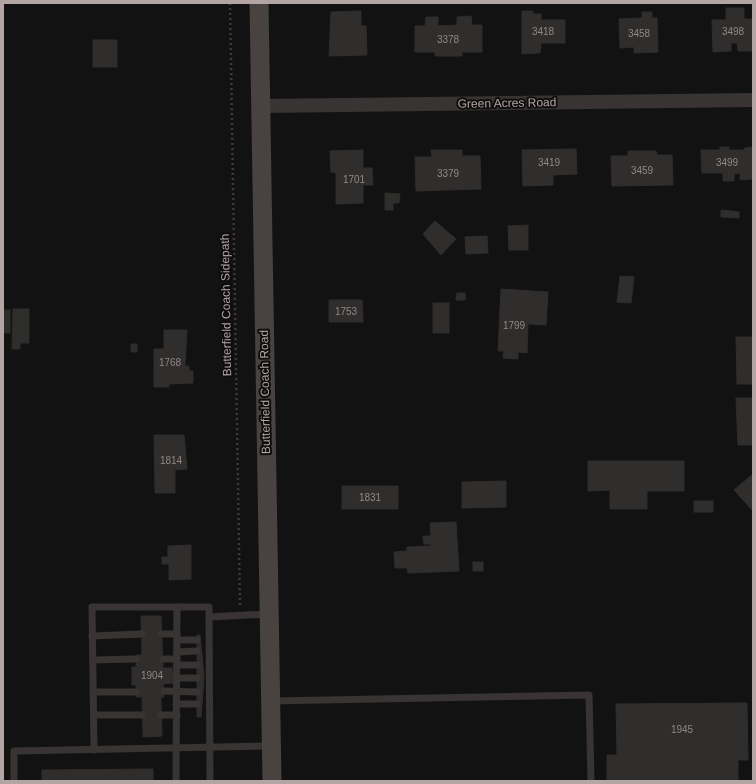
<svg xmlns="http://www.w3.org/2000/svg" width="756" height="784" viewBox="0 0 756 784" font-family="Arial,sans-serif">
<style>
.building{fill:#2f2e2d;stroke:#2f2d2c}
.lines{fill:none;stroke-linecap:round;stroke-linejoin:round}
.path{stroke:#3f3a39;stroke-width:2.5;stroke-dasharray:2 3;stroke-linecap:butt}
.lane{stroke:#383433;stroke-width:7}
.street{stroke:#383433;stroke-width:14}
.secondary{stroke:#484241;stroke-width:19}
.labels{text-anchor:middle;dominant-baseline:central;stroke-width:4;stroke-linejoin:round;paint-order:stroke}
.number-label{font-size:10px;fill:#928786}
.street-label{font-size:12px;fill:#b3a5a3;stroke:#0e0d0d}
</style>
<rect width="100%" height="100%" fill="#131212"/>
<!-- building -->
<g class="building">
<path d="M726,8H744V19H753V51H738L737,43H731V51L713,52L712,20H726Z"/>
<path d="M361,11V26H366L367,55L329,56L331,12Z"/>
<path d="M522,11H533V14H541V20H565V43H541L540,53L522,54Z"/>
<path d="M642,12H652V18H657L658,52L634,53V47L620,48L619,19L642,18Z"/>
<path d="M471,16L472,25H482V52H462V56H435V52H415V26H425L426,17H438V26L457,25V17Z"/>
<rect x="93" y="40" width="24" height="27"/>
<path d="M720,147H729V150H744L745,148L753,147V179L740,180V173L734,174V181H723V173H702L701,150H720Z"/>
<path d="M576,149L577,174L553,175V185L523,186L522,150Z"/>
<path d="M363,150V168H372L373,185H363V203L336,204V173L331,172L330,151Z"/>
<path d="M431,150H462V156H480L481,189L416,191L415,157H432Z"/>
<path d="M628,151H656L657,155H672L673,185L612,186L611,156H628Z"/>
<path d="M385,193L400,194L399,203H393V210H385Z"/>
<path d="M721,210L739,212V218L721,217Z"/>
<path d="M435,221L456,239L441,255L423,234Z"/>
<path d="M528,225V250H509L508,226Z"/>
<path d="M487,236L488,253L466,254L465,237Z"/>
<path d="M620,276L634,277L631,303L617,302Z"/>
<path d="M501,289L548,292L546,325L528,324L527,353L518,352V359L503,358L504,351H498Z"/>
<path d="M457,293H465V300H456Z"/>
<path d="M329,300H362L363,322H329Z"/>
<rect x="433" y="303" width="16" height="30"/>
<path d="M13,309H29V343H20V349H12Z"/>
<rect x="3" y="310" width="7" height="23"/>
<path d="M164,330H187L185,366H189V371H193V383L169,384V387H154V349H164Z"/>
<path d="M736,337H753V384H737Z"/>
<rect x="131" y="344" width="6" height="8"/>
<path d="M736,398H753V445H738Z"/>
<path d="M154,435H184L187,469L175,470V493H155Z"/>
<path d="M588,461H684V491H647V509H610V490L588,491Z"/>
<path d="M753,474V511L734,490Z"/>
<path d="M506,481V507L462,508V482Z"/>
<rect x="342" y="486" width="56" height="23"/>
<rect x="694" y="501" width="19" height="11"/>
<path d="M456,522L459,571L408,573L407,568H395L394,552L407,551V547L431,546V544H424L423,536H431L430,523Z"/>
<path d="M191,545V579L169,580V564H162V557H168V546Z"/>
<rect x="473" y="562" width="10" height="9"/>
<path d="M141,616H161L163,668H172L173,683L163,684L164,697H161L162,736L143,737L142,697H136V685H132V667H136V655H142Z"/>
<path d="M197,635H200L204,676L201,717H197Z"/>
<path d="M747,703L748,760H738V781H607V755H617L616,704Z"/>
<path d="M153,769V781H42V770Z"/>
</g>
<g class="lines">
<!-- path -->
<path class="path" d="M230,3L240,606"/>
<!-- lane -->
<g class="lane">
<path d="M209,617L268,614"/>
<path d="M161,634H177"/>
<path d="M92,636L142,634"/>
<path d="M177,640H197"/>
<path d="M177,652L197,651"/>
<path d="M163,659H177"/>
<path d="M93,660L136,659"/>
<path d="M177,665H197"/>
<path d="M176,678H197"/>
<path d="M164,691L197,692"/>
<path d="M93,692H136"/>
<path d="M271,701L589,695L591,781"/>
<path d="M176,704H197"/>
<path d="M94,715H142"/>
<path d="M161,715H177"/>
<path d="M94,750L92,607H209L210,781"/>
<path d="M14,781V751L272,746"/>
<path d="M176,781L177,607"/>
</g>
<!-- street -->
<path class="street" d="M261,106L753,100"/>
<!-- secondary -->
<path class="secondary" d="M259,3L272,781"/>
</g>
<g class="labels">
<!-- number labels -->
<g class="number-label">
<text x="543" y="31">3418</text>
<text x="733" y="31">3498</text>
<text x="639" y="33">3458</text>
<text x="448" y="39">3378</text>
<text x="549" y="162">3419</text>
<text x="727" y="162">3499</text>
<text x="642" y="170">3459</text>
<text x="448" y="173">3379</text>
<text x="354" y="179">1701</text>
<text x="346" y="311">1753</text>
<text x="514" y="325">1799</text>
<text x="170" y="362">1768</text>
<text x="171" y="460">1814</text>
<text x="370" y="497">1831</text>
<text x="152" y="675">1904</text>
<text x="682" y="729">1945</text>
</g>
<!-- street labels -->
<g class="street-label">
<text transform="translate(507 103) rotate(-1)">Green Acres Road</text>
<text transform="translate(226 305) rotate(-91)">Butterfield Coach Sidepath</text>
<text transform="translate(265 392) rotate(-91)">Butterfield Coach Road</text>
</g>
</g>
<!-- border -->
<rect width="756" height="784" fill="none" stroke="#b3a5a3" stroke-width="8"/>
</svg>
